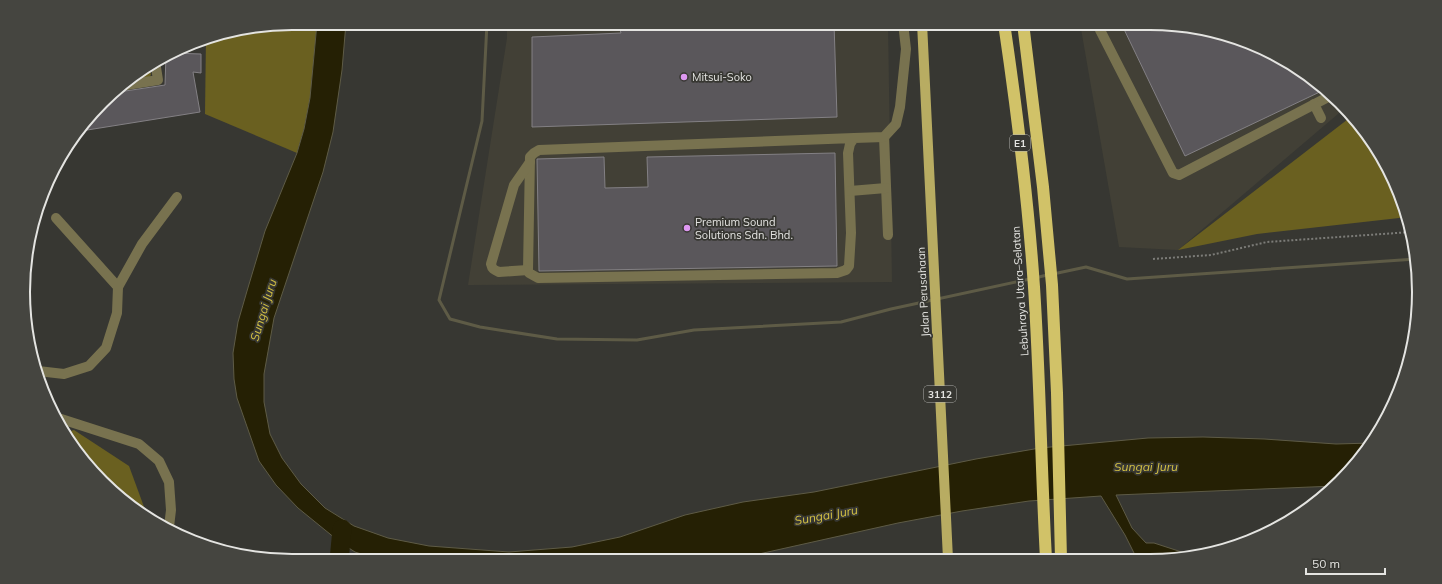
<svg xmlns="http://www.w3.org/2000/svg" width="1442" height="584" viewBox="0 0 1442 584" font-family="Mulish,sans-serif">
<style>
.built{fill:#424036}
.green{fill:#6a6020}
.water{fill:#252004;stroke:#5e5b46}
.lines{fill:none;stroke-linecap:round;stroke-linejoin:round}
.stream{stroke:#5e5b46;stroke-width:3}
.river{stroke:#252004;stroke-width:19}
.building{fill:#5a575b;stroke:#838084}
.path{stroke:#7c7c78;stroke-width:2;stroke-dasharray:2 2;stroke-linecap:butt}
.minor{stroke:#78724f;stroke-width:10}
.major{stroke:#b8ac62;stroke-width:10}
.highway{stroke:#d1c268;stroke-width:12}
.poi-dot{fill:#de98f2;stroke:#373732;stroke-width:1.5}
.labels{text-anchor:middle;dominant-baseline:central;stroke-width:3.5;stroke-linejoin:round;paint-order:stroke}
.shield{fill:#373732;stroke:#b0b0ac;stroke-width:1}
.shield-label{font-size:10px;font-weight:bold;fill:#e4e4e1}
.poi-label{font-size:11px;fill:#e4e4e1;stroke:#373732;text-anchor:start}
.street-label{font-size:11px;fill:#e4e4e1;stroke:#373732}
.water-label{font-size:12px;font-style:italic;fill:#d4c143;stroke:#373732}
.rim{fill:none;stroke:#e4e4e1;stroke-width:2}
</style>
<rect width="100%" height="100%" fill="#373732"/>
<!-- built -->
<g class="built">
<path d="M507,23H888L892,282L468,285L507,38Z"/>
<path d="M1080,23H1150L1236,37L1284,59L1327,90L1345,108L1178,250L1119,247Z"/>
</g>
<!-- green -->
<g class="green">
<path d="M292,23H317L310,98L304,129L297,153L205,114L206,37Z"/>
<path d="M149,65L151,75L148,78L127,81Z"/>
<path d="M1352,116L1363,128L1391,173L1408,217L1257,234L1178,250Z"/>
<path d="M74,430L129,466L147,515L128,505L90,470L63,433Z"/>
</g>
<!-- water -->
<path class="water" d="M317,23H346L342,70L333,132L323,172L274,318L264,374V402L270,434L282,458L301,484L325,508L354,526L388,538L429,546L509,552L572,547L620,537L685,515L743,502L814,492L976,459L1040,448L1148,438L1203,437L1264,439L1336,444L1372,443L1335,486L1116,495L1132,528L1146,543H1154L1194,556L1185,559H1137L1125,535L1101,496L1029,501L962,511L898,523L732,560L384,561L355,552L341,543L298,508L276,485L259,461L237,398L234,379L233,353L238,322L247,291L265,231L297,153L304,129L310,98Z"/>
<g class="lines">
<!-- stream -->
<g class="stream">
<path d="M487,23L482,121L439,300L450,319L480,327L557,339L637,340L694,330L841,322L891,309L1030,279"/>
<path d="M1053,274L1086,267L1127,279L1416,259"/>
<path d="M1035,278L1047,275"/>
</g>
<!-- river -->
<path class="river" d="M339,561L342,529"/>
</g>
<!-- building -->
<g class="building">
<path d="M618,23H834L837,117L532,127V37L621,33Z"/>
<path d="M1121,23H1150L1236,37L1284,59L1326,89L1185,156Z"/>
<path d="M171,53L201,54V73L193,72L200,112L81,131L112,93L165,85L166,55Z"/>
<path d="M835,153L837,266L539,271L537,159L604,157L605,188L648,187L647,157Z"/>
</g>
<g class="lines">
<!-- path -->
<path class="path" d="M1153,259L1211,255L1267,242L1411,232"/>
<!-- minor -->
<g class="minor">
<path d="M1100,30L1173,173L1179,175L1332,95"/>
<path d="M120,86L158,80L155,61"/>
<path d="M1314,104L1321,118"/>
<path d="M884,137L888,235"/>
<path d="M854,138L539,150L534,153L530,157L528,270L529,273L538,278L837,273L846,270L849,266L851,233L848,153L850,144L854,138L884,137L896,124L900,107L906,49L903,23"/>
<path d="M850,191L886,188"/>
<path d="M528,270L499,272C494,270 492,269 491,264L514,185L530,162"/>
<path d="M118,287L142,244L177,197"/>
<path d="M38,371L64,374L89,366L106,348L117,313L118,287L56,218"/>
<path d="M55,417L139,444L159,461L169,482L171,510L169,527"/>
</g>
<!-- major -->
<path class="major" d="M922,23L948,559"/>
<!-- highway -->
<g class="highway">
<path d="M1004,23C1017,111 1028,199 1034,287C1040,378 1041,468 1046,559"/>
<path d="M1023,23L1043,187L1052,285L1057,393L1061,559"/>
</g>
</g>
<!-- markers -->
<g class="poi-dot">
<circle cx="684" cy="77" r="4"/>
<circle cx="687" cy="228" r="4"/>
</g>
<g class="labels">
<!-- shield labels -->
<g class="shield">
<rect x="1010" y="135" width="20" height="16" rx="3"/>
<rect x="924" y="386" width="32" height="16" rx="3"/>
</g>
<g class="shield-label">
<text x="1020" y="143">E1</text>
<text x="940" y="394">3112</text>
</g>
<!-- poi labels -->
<g class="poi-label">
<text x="692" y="77">Mitsui-Soko</text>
<text x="695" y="222">Premium Sound<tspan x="695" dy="13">Solutions Sdn. Bhd.</tspan></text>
</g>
<!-- street labels -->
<g class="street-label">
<text transform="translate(1020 291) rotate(-94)">Lebuhraya Utara–Selatan</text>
<text transform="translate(923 292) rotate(-93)">Jalan Perusahaan</text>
</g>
<!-- water labels -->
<g class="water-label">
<text transform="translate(263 310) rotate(-73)">Sungai Juru</text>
<text x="1146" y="466">Sungai Juru</text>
<text transform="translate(826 515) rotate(-10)">Sungai Juru</text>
</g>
</g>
<!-- crop -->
<path d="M0 0H1442V584H0ZM292 30H1150A262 262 0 0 1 1412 292V292A262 262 0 0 1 1150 554H292A262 262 0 0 1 30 292V292A262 262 0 0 1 292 30Z" fill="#454540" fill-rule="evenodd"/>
<path class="rim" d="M292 30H1150A262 262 0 0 1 1412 292V292A262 262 0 0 1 1150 554H292A262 262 0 0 1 30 292V292A262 262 0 0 1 292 30Z"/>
<!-- scale -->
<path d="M1306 568v6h79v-6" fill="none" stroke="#e4e4e1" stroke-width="2"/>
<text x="1312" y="568" font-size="12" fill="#e4e4e1" stroke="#373732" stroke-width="3" paint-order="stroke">50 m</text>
</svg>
